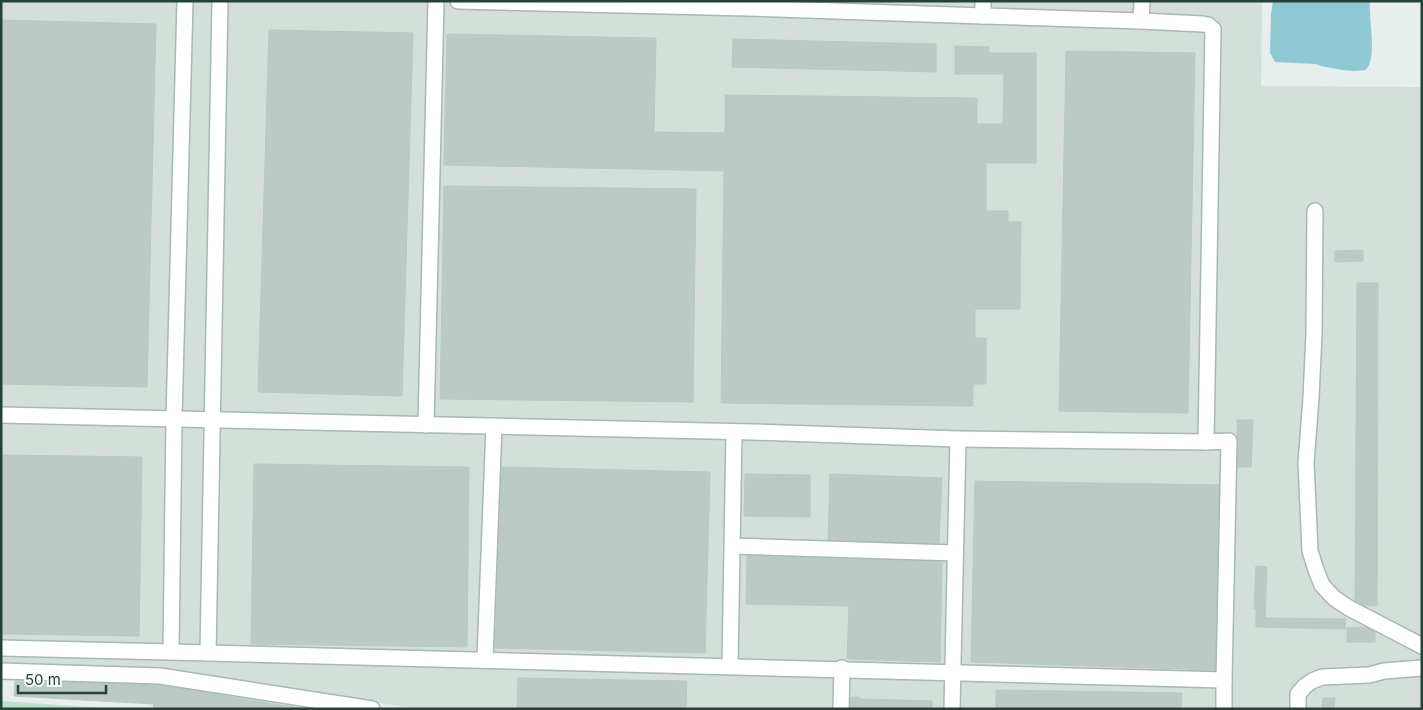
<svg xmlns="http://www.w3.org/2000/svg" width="1423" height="710" viewBox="0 0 1423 710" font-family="Inter,sans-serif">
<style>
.built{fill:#d4dfda}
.green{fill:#bfe0c8}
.water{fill:#8ec9d4}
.building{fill:#bbcac4;stroke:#b8c9c2}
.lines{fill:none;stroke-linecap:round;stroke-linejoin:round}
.minor-casing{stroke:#a8b8b2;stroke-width:18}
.minor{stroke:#fff;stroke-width:15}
</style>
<rect width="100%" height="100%" fill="#e6efeb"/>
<!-- built -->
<path class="built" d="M1,1H1262L1261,86L1422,87V709H419L164,670L1,665Z"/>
<!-- green -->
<path class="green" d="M1,701L118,709H1Z"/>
<!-- water -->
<path class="water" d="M1273,1H1370C1368,19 1378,56 1366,70L1354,71L1342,70L1321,66L1316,64L1275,62L1270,53L1271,14Z"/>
<!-- building -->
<g class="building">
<path d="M1,20L156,24L147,387L1,384Z"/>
<path d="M269,30L413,33L402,396L258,392Z"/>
<path d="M447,34L656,38L654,132L725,133V95L977,98V124H1003L1004,74H955V46L989,47V53H1036V163H986V211H1008V222H1021L1020,309H975V338H986V384H973V406L721,403L724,171L444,165Z"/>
<path d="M733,39L936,44V72L732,67Z"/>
<path d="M1066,51L1195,53L1188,413L1059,411Z"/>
<path d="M444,186L696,189L693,402L440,399Z"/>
<path d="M1363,250V261L1335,262V251Z"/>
<path d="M1357,283H1378L1377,606L1364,605L1355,601Z"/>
<path d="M1237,420H1253L1251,467H1238Z"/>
<path d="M1,455L142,457L139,636L1,634Z"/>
<path d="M254,464L469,467L467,647L251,644Z"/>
<path d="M502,467L710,472L705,653L495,648Z"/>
<path d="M745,474L810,475V517L744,516Z"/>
<path d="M830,474L942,478L939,543L828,540Z"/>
<path d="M975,481L1219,485L1215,670L971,662Z"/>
<path d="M747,556L942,562L940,662L847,659L849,606L746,604Z"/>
<path d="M1256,566L1267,567L1265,618L1346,619L1345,629L1256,627V609H1254Z"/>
<path d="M1366,627L1375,632V642H1347V628Z"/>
<path d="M518,678L687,681L686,709H517Z"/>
<path d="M15,681L159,685L306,709H153L154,704L14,696Z"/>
<path d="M996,690L1182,693L1181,709H996Z"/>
<path d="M851,697H860V699L932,701V709H850Z"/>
<path d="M1323,698H1335L1334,709H1322Z"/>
</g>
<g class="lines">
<defs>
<g id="minor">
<path d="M458,1L748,8L983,16"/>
<path d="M983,1V16L1141,21L1142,1"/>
<path d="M1315,211L1314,333L1311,398L1306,463L1310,551L1316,570L1322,585L1334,598L1349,608L1422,646"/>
<path d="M1,415L753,432L958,439L1206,442L1213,29L1208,25L1203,24L1141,21"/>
<path d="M426,425L436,1"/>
<path d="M733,546L955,553"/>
<path d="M1,648L171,652L174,419L185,1"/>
<path d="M171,652C522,659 873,668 1224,680L1229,441L1206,442"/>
<path d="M208,653L220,1"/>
<path d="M485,658L494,426"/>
<path d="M730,666L734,432"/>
<path d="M1,671L160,676L372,709"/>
<path d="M841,709L842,668"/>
<path d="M952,709L958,439"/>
<path d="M1224,709V680"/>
<path d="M1298,709V694L1305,686L1312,681L1322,677L1369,675L1384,671L1422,668"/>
</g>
</defs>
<!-- minor casing -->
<use href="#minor" class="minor-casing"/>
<!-- minor -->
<use href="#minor" class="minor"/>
</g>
<!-- border -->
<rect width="1423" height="710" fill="none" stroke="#24423a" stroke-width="5"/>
<!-- scale -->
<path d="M18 685v8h88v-8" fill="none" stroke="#24423a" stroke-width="2.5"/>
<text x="25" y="685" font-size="15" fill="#24423a" stroke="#f7fbf9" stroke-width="4" paint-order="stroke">50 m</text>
</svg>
